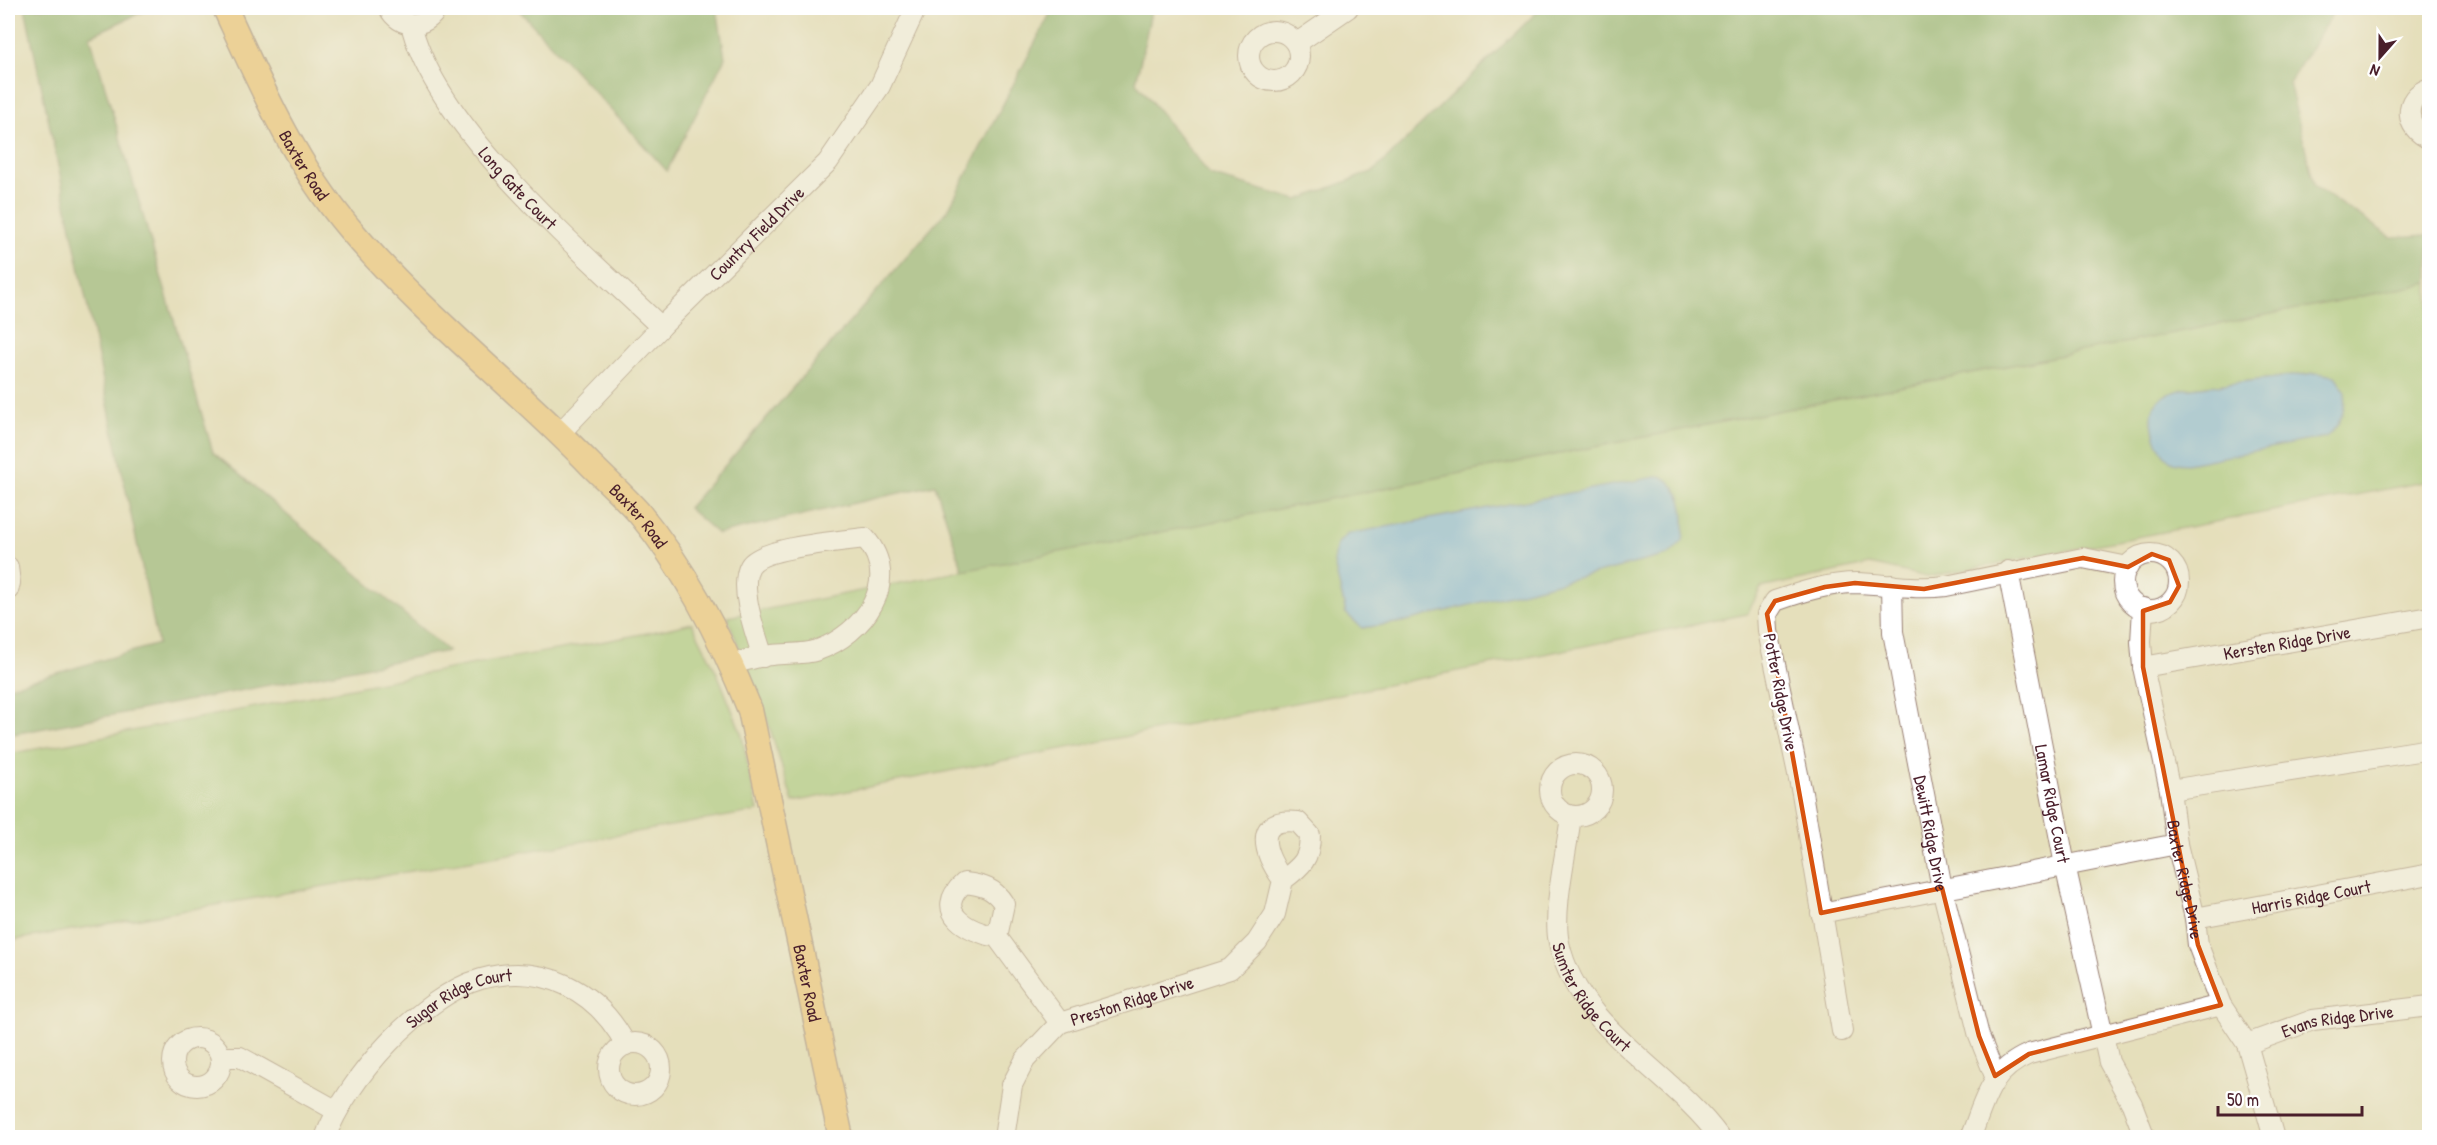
<svg xmlns="http://www.w3.org/2000/svg" width="2437" height="1145" viewBox="0 0 2437 1145" font-family="'Patrick Hand',sans-serif">
<style>
.green{fill:#9ac774;stroke:#727350;stroke-width:1.5;fill-rule:evenodd}
.forest{fill:#7bac66;stroke:#626648;stroke-width:1.5}
.water{fill:#73b6e9;stroke:#5e6a8a;stroke-width:1.5}
.lines{fill:none;stroke-linecap:round;stroke-linejoin:round}
.minor-casing{stroke:#987f73;stroke-width:22}
.major-casing{stroke:#987f73;stroke-width:27}
.minor{stroke:#fff;stroke-width:20}
.major{stroke:#f4c16b;stroke-width:24}
.marked{fill:none;stroke:#d8530f;stroke-width:4.5;stroke-linejoin:round}
.labels{text-anchor:middle;dominant-baseline:central;stroke-width:4.5;stroke-linejoin:round;paint-order:stroke}
.street-label{font-size:18px;fill:#4a1f2b;stroke:#fff}
</style>
<rect width="100%" height="100%" fill="#fff"/>
<filter id="ink" filterUnits="userSpaceOnUse"><feTurbulence type="fractalNoise" baseFrequency=".0167" numOctaves="2"/><feDisplacementMap in="SourceGraphic" scale="12" xChannelSelector="R" yChannelSelector="G"/><feConvolveMatrix kernelMatrix="1 2 1 2 8 2 1 2 1" color-interpolation-filters="sRGB"/></filter>
<filter id="wash" filterUnits="userSpaceOnUse"><feTurbulence type="fractalNoise" baseFrequency=".008" numOctaves="4" result="noise"/><feDisplacementMap in="SourceGraphic" scale="24" xChannelSelector="R" yChannelSelector="G"/><feGaussianBlur stdDeviation="1.35" result="paint"/><feColorMatrix in="noise" values="0 0 0 0 0 0 0 0 0 0 0 0 0 0 0 0 0 1.4 0 .05"/><feComposite in="paint" operator="in"/></filter>
<g filter="url(#wash)">
<rect width="100%" height="100%" fill="#e5dfbb"/>
<!-- green -->
<g class="green">
<path d="M2429,283V481L1927,577L1870,564L1761,588L1747,614L793,802L763,707L727,617ZM2316,373L2164,396L2184,389ZM1346,613L1402,622L1362,628Z"/>
<path d="M692,623L717,673L741,732L758,811L8,941V754C159,727 309,696 459,667C537,652 615,642 692,623Z"/>
</g>
<!-- forest -->
<g class="forest">
<path d="M25,8H151L90,36L213,452L448,651L8,735V687L158,644Z"/>
<path d="M517,8H717L725,58L667,171Z"/>
<path d="M1053,8H1152L1136,82L1210,175L1298,200L1374,171L1541,8H2336L2289,83L2315,187L2391,237L2429,235V283L963,571L935,485L718,534L688,508L949,208Z"/>
</g>
<!-- water -->
<g class="water">
<path d="M2316,373L2335,376L2346,392C2344,412 2342,424 2326,437L2187,464C2183,464 2176,463 2173,462C2157,454 2147,420 2155,405C2161,395 2174,392 2184,389Z"/>
<path d="M1661,476C1685,489 1686,516 1683,541L1668,555L1402,622L1362,628L1346,613L1334,563L1337,544L1348,534Z"/>
</g>
</g>
<g filter="url(#ink)">
<g class="lines">
<defs>
<g id="minor">
<path d="M389,8C399,29 427,29 437,8"/>
<path id="s1" d="M411,24C435,128 584,253 661,327"/>
<circle cx="1274" cy="56" r="25"/>
<path d="M1297,43L1348,8"/>
<path d="M2430,88C2402,97 2404,129 2430,139"/>
<path id="s2" d="M560,433L661,327L828,162L880,86L916,8"/>
<circle cx="2151" cy="582" r="28"/>
<path d="M8,567L10,583L8,590"/>
<path id="s3" d="M2008,571L2065,865L2109,1062L2132,1104L2145,1138"/>
<path id="s4" d="M1892,585L1893,632L1942,888L1979,1036L1995,1076"/>
<path id="s5" d="M2143,608L2141,642L2143,667L2170,790L2177,844L2195,918L2198,945L2221,1005L2247,1044L2274,1138"/>
<path d="M731,664C744,661 758,656 772,655C787,653 803,655 818,650C863,634 903,581 865,538C842,541 761,547 750,566C738,587 756,635 763,657"/>
<path id="s6" d="M2143,667L2430,617"/>
<circle cx="1576" cy="790" r="26"/>
<path d="M2170,790L2430,749"/>
<path id="s7" d="M1571,816C1567,850 1552,911 1559,943C1578,1030 1672,1071 1720,1138"/>
<path d="M1821,913L2177,844"/>
<path id="s8" d="M2195,918L2430,874"/>
<path d="M997,937C969,932 931,912 964,883C983,885 994,888 1004,904L997,937L1060,1023"/>
<path d="M1842,1031L1802,793L1768,631L1767,614L1775,601C1801,592 1829,583 1857,583C1887,584 1916,590 1946,586L2083,558L2128,567"/>
<circle cx="197" cy="1062" r="24"/>
<circle cx="635" cy="1069" r="26"/>
<path id="s9" d="M2247,1044L2313,1020L2430,1006"/>
<path d="M221,1057H240L337,1111"/>
<path d="M1971,1136C1985,1099 1990,1071 2029,1054L2221,1005"/>
<path id="s10" d="M325,1138C346,1080 421,996 481,979C543,962 597,990 626,1045"/>
<path id="s11" d="M1004,1138L1012,1085L1025,1060L1060,1023L1230,969L1257,942L1275,914L1283,880C1302,866 1310,859 1310,835L1298,822C1250,816 1265,856 1283,880"/>
</g>
<g id="major">
<path id="s12" d="M225,8C260,84 294,163 349,228C422,314 512,384 591,465C607,481 624,496 639,513C687,571 722,640 750,710L841,1138"/>
</g>
</defs>
<!-- minor casing -->
<use href="#minor" class="minor-casing"/>
<!-- major casing -->
<use href="#major" class="major-casing"/>
<!-- minor -->
<use href="#minor" class="minor"/>
<!-- major -->
<use href="#major" class="major"/>
</g>
</g>
<!-- marked area -->
<path d="M0 0H2437V1145H0ZM2152,554L2169,560L2179,586L2170,602L2143,611V667L2198,945L2221,1005L2029,1054L1995,1076L1979,1036L1942,888L1821,913L1767,614L1775,601L1825,587L1855,583L1924,589L2083,558L2128,567Z" fill="#e5dfbb" fill-opacity=".55" fill-rule="evenodd"/>
<path class="marked" d="M2152,554L2169,560L2179,586L2170,602L2143,611V667L2198,945L2221,1005L2029,1054L1995,1076L1979,1036L1942,888L1821,913L1767,614L1775,601L1825,587L1855,583L1924,589L2083,558L2128,567Z"/>
<g class="labels">
<!-- street labels -->
<g class="street-label">
<text stroke="none"><textPath href="#s12" startOffset="176">Baxter Road</textPath></text>
<text stroke="none"><textPath href="#s1" startOffset="198">Long Gate Court</textPath></text>
<text stroke="none"><textPath href="#s2" startOffset="280">Country Field Drive</textPath></text>
<text stroke="none"><textPath href="#s12" startOffset="662">Baxter Road</textPath></text>
<text stroke="none"><textPath href="#s6" startOffset="146">Kersten Ridge Drive</textPath></text>
<text transform="translate(1781 692) rotate(79)">Potter Ridge Drive</text>
<text stroke="none"><textPath href="#s3" startOffset="237">Lamar Ridge Court</textPath></text>
<text stroke="none"><textPath href="#s4" startOffset="252">Dewitt Ridge Drive</textPath></text>
<text stroke="none"><textPath href="#s5" startOffset="276">Baxter Ridge Drive</textPath></text>
<text stroke="none"><textPath href="#s8" startOffset="118">Harris Ridge Court</textPath></text>
<text stroke="none"><textPath href="#s12" startOffset="1166">Baxter Road</textPath></text>
<text stroke="none"><textPath href="#s7" startOffset="192">Sumter Ridge Court</textPath></text>
<text stroke="none"><textPath href="#s11" startOffset="208">Preston Ridge Drive</textPath></text>
<text stroke="none"><textPath href="#s10" startOffset="201">Sugar Ridge Court</textPath></text>
<text stroke="none"><textPath href="#s9" startOffset="94">Evans Ridge Drive</textPath></text>
</g>
</g>
<!-- margin -->
<rect width="2437" height="1145" fill="none" stroke="#fff" stroke-width="30"/>
<!-- north arrow -->
<g transform="translate(2380 57) rotate(201)" stroke="#ffffff" stroke-width="4.5" paint-order="stroke">
<path d="M0-4.5L10 22L0 15L-10 22Z" fill="#4a1f2b"/>
<text y="-9" font-size="16" font-weight="bold" text-anchor="middle" fill="#4a1f2b">N</text>
</g>
<!-- scale -->
<path d="M2218 1106v9h144v-9" fill="none" stroke="#4a1f2b" stroke-width="3"/>
<text x="2227" y="1106" font-size="18" fill="#4a1f2b" stroke="#ffffff" stroke-width="4.5" paint-order="stroke">50 m</text>
</svg>
